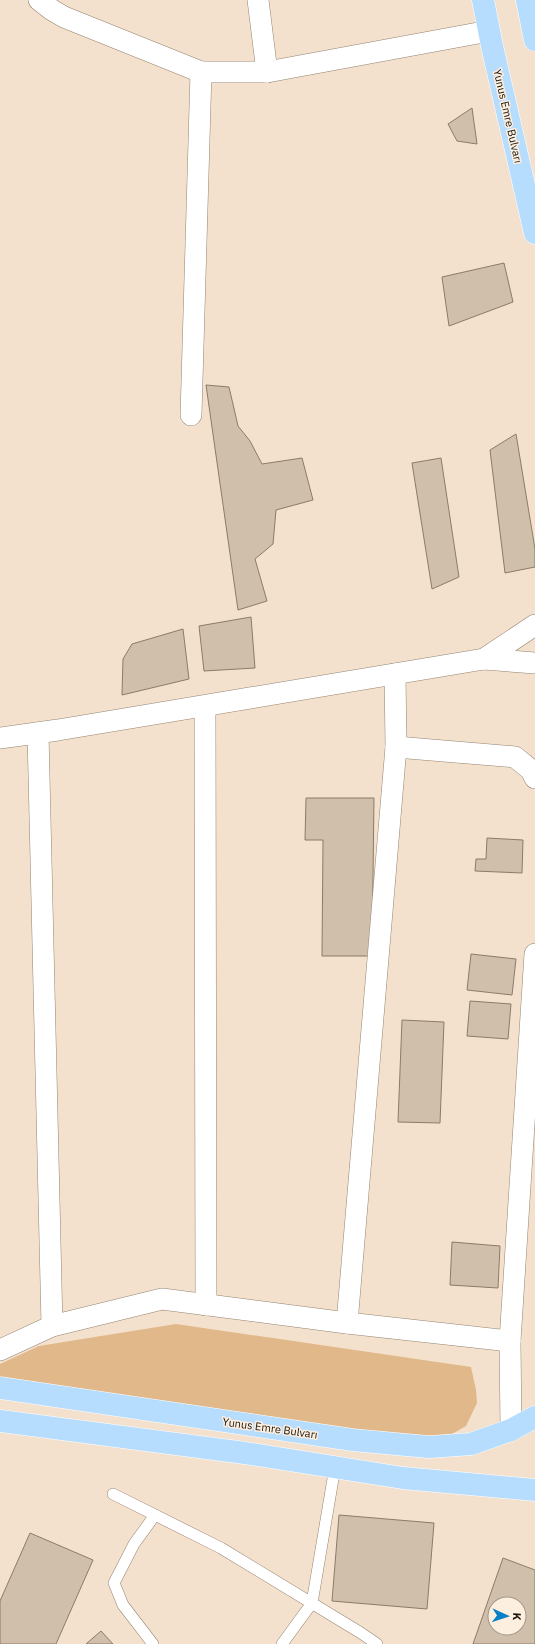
<svg xmlns="http://www.w3.org/2000/svg" width="535" height="1644" viewBox="0 0 535 1644" font-family="'IBM Plex Sans',sans-serif">
<style>
.green{fill:#e0b889}
.building{fill:#d0bfab;stroke:#8b7b68;fill-rule:evenodd}
.lines{fill:none;stroke-linecap:round;stroke-linejoin:round}
.service-casing{stroke:#948471;stroke-width:12}
.minor-casing{stroke:#948471;stroke-width:22}
.primary-casing{stroke:#fff;stroke-width:23}
.service{stroke:#fff;stroke-width:11}
.minor{stroke:#fff;stroke-width:21}
.primary{stroke:#b7ddfe;stroke-width:22}
.labels{text-anchor:middle;dominant-baseline:central;stroke-width:3;stroke-linejoin:round;paint-order:stroke}
.street-label{font-size:11px;fill:#19130c;stroke:#fdefdf}
</style>
<rect width="100%" height="100%" fill="#f3e1cd"/>
<!-- green -->
<path class="green" d="M176,1324L471,1367L476,1390L477,1403L466,1426L452,1434L431,1437L351,1430L0,1377V1364L39,1346Z"/>
<!-- building -->
<g class="building">
<path d="M472,108L477,144L457,141L448,124Z"/>
<path d="M504,263L513,302L449,326L442,277Z"/>
<path d="M206,385L229,387L238,426L250,441L262,464L302,458L313,500L276,510L273,544L255,559L267,601L238,610Z"/>
<path d="M516,434L535,549V567L505,573L490,450Z"/>
<path d="M441,458L459,577L432,589L412,463Z"/>
<path d="M251,617L255,668L204,671L199,626Z"/>
<path d="M183,629L189,679L122,695L123,659L132,644Z"/>
<path d="M306,798H374L372,956H322L323,840H305Z"/>
<path d="M487,838L523,840L522,873L475,871L476,859H486Z"/>
<path d="M471,954L516,959L512,995L467,990Z"/>
<path d="M470,1001L511,1004L508,1039L467,1036Z"/>
<path d="M402,1020L444,1022L440,1123L398,1122Z"/>
<path d="M452,1242L500,1246L498,1288L450,1285Z"/>
<path d="M339,1515L434,1523L427,1609L332,1601Z"/>
<path d="M30,1533L93,1560L56,1644H0V1601Z"/>
<path d="M503,1558L535,1570V1644H473ZM495,1604H519V1628H495Z"/>
<path d="M101,1631L113,1644H86Z"/>
</g>
<g class="lines">
<defs>
<g id="service">
<path d="M113,1494L221,1548L361,1633L377,1644"/>
<path d="M153,1644L123,1605L114,1583L134,1544L155,1515"/>
<path d="M282,1644L312,1603L335,1467"/>
</g>
<g id="minor">
<path d="M39,0L52,10L64,17L201,72"/>
<path d="M258,0L267,72"/>
<path d="M191,415L201,72H267L489,31"/>
<path d="M484,659L535,625"/>
<path d="M205,706L206,1305"/>
<path d="M38,733L52,1326"/>
<path d="M0,738L58,730L484,659L535,663"/>
<path d="M396,747L515,757L531,770L535,778"/>
<path d="M347,1323L396,747L395,674"/>
<path d="M0,1350L52,1326L162,1299L347,1323L510,1341"/>
<path d="M511,1430L510,1341L535,954"/>
</g>
<g id="primary">
<path d="M483,0L492,46L535,233"/>
<path d="M527,0L535,40"/>
<path d="M0,1388L353,1440L429,1447L471,1444L511,1430L535,1417"/>
<path d="M0,1421L245,1453L403,1478L535,1490"/>
</g>
</defs>
<!-- service casing -->
<use href="#service" class="service-casing"/>
<!-- minor casing -->
<use href="#minor" class="minor-casing"/>
<!-- primary casing -->
<use href="#primary" class="primary-casing"/>
<!-- service -->
<use href="#service" class="service"/>
<!-- minor -->
<use href="#minor" class="minor"/>
<!-- primary -->
<use href="#primary" class="primary"/>
</g>
<g class="labels">
<!-- street labels -->
<g class="street-label">
<text transform="translate(508 116) rotate(77)">Yunus Emre Bulvarı</text>
<text transform="translate(270 1428) rotate(8)">Yunus Emre Bulvarı</text>
</g>
</g>
<!-- north arrow -->
<g transform="translate(507 1616) rotate(93)"><circle r="19" fill="#fdefdf" stroke="#a2978b"/>
<path d="M0-3L7 15L0 10L-7 15Z" fill="#0780c8"/>
<text y="-6" font-size="11" font-weight="bold" text-anchor="middle" fill="#19130c">K</text>
</g>
</svg>
